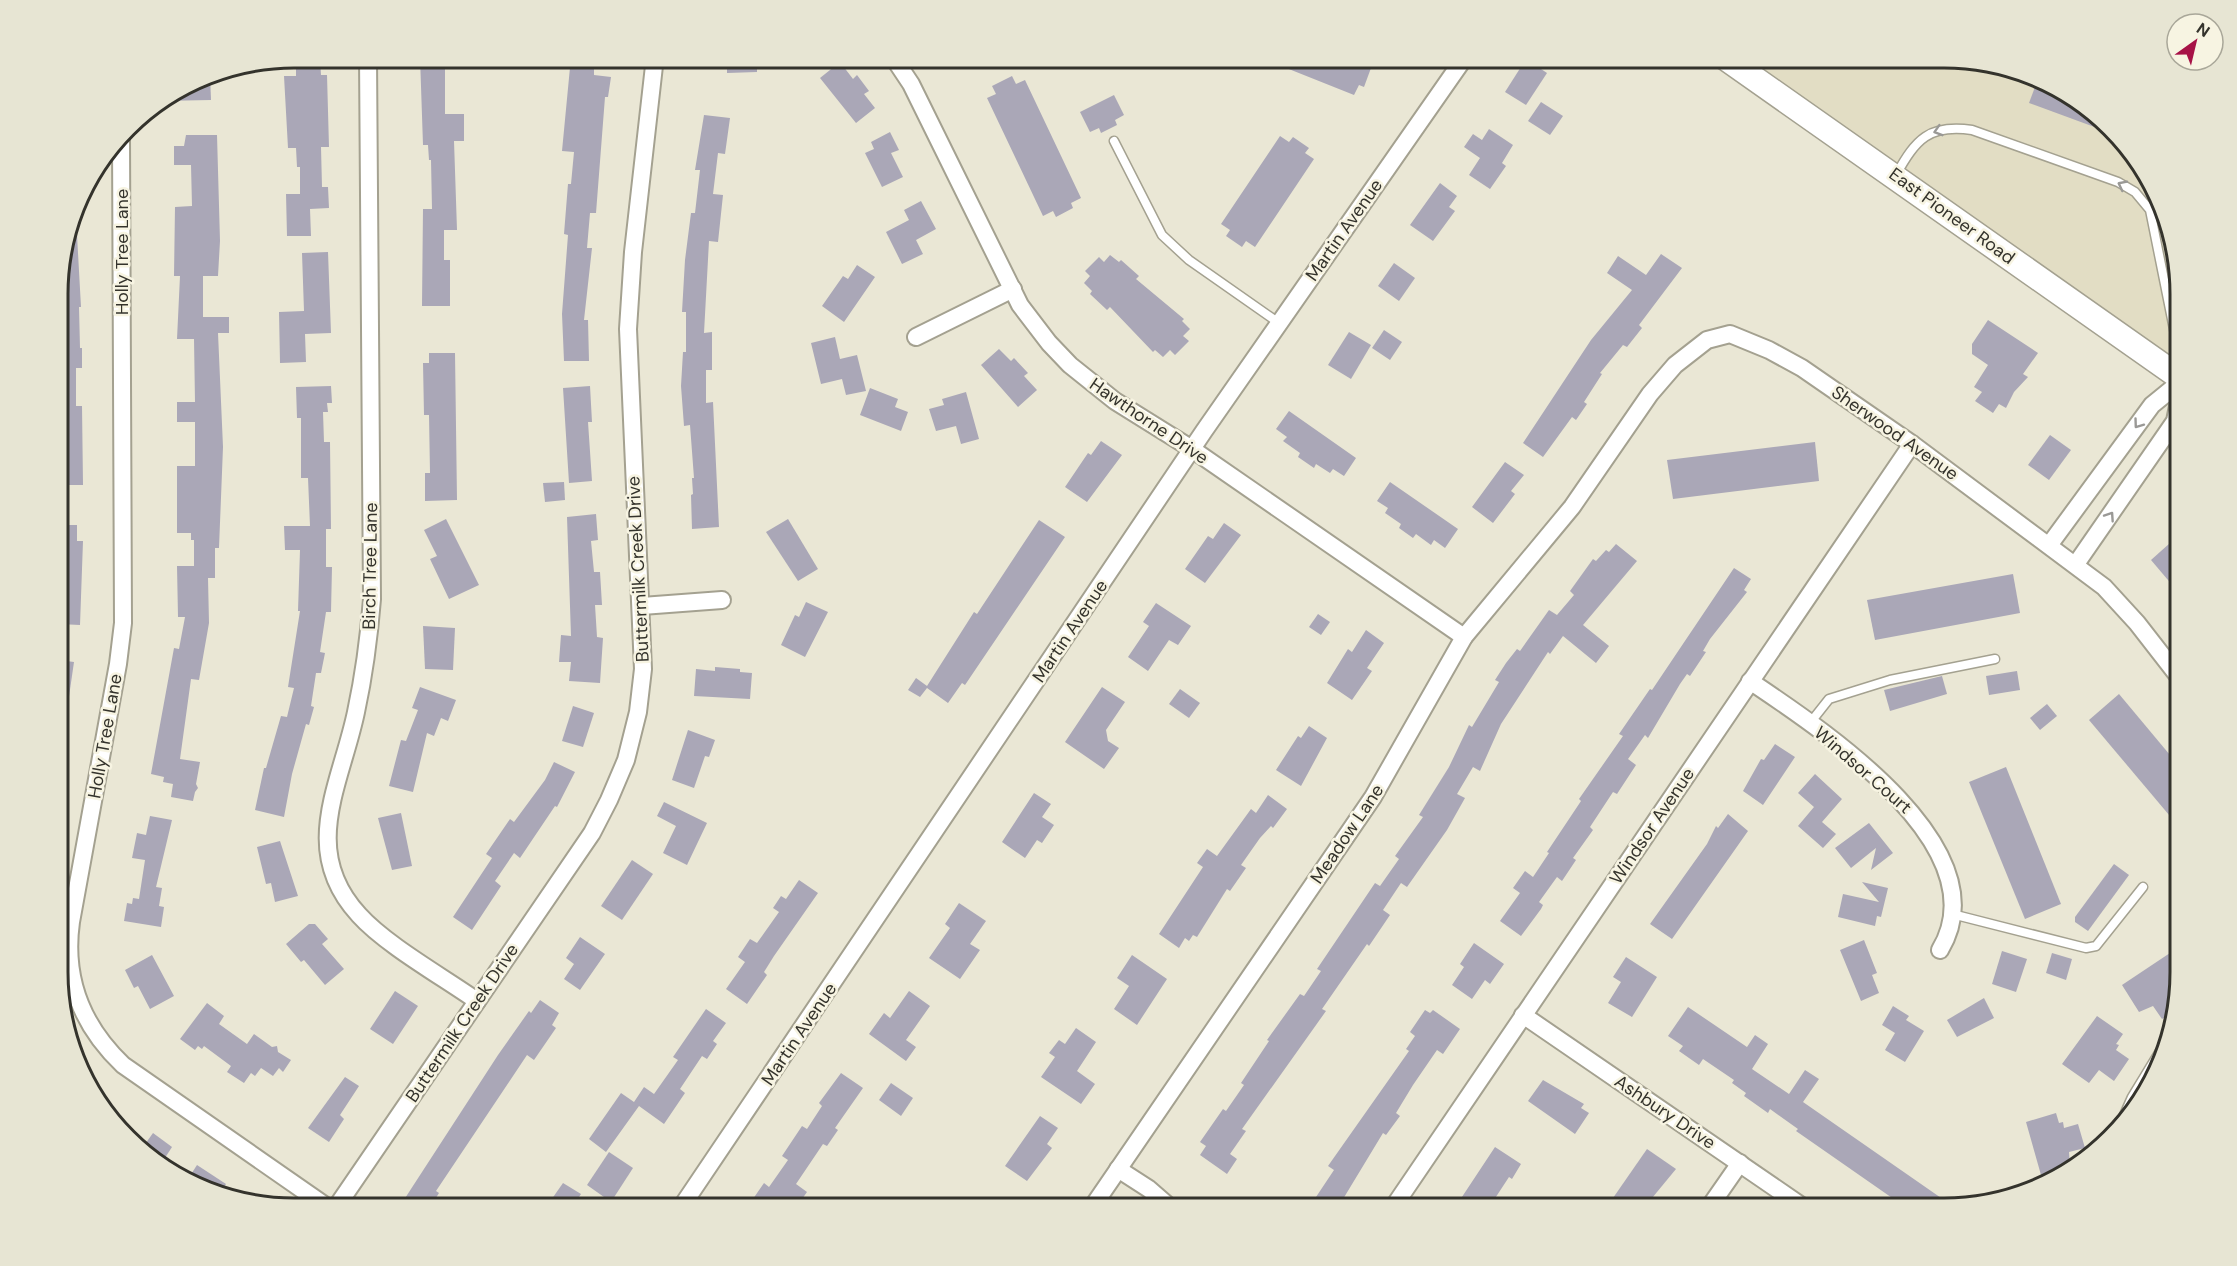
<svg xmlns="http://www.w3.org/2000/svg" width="2237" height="1266" viewBox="0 0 2237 1266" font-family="'DM Sans',sans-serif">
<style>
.built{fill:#e2ddc4}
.building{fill:#aaa7b7}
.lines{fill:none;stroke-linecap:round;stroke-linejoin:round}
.lane-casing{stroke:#a4a190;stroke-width:11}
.street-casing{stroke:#a4a190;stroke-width:20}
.secondary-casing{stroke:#a4a190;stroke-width:27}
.lane{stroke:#fff;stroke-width:8}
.street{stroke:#fff;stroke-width:16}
.secondary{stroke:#fff;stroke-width:24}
.oneway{stroke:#9a9996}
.labels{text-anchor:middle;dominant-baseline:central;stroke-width:5;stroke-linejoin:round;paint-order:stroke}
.street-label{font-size:18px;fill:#34332c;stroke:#f7f4e2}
.rim{fill:none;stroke:#34332c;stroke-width:3}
</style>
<rect width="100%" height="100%" fill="#eae7d5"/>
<!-- built -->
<path class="built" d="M1755,57H1944L2005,65L2061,89L2140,162L2167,217L2179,278V377L1745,71Z"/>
<!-- building -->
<g class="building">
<path d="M420,57H445V114H464V141H454L457,230H444V260H450V306H422L423,209H432L431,160H429L428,145H423Z"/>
<path d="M571,57H594V75L611,77L608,97H605L596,213H590L587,248H592L584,320H588L589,361H564L562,314L568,235L564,234L568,184H571L574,152L562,151Z"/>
<path d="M727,57H757V72L727,73Z"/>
<path d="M1259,57H1369L1366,66L1371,68L1364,87L1359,85L1354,95Z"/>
<path d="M296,59H320L321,75H327L329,147H321L322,187H328L329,208L310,209L311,236H287L286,194H300V167H297L296,148H288L284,76H296Z"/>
<path d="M1526,59L1547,73L1526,105L1505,92Z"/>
<path d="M840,62L853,79L857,75L869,91L864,94L875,108L856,123L820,78Z"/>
<path d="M210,74L211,100L161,101L203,75Z"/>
<path d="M1012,76L1016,84L1025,80L1081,198L1071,203L1073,208L1056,217L1053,211L1043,216L987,98L996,94L992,86Z"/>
<path d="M2038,79L2061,89L2108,132L2029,103Z"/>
<path d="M1114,95L1124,115L1115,120L1117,125L1101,133L1099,128L1090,132L1080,112Z"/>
<path d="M1541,102L1563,116L1550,135L1528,121Z"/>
<path d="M704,115L730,118L725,154L718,153L713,194L723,195L718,242L709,241L704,333L712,332V370H706V403L713,402L719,527L692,529L691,495L693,494L692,478H694L690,425L684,426L681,386L683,352H686V312H682L685,260L691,213H695L700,170H695Z"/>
<path d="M1489,129L1513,145L1502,163L1506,166L1490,189L1469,175L1480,158L1464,147L1473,134L1482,140Z"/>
<path d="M890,132L899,150L891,153L903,177L882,187L865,153L874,149L871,142Z"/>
<path d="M186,135H217L220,241L218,276H203V317H229V333H218L223,447L219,548H215V578H208L209,623L199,680L191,679L180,759L200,762L196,784L198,788L195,792L193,801L171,797L173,784L163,782L164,777L151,774L174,648L179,649L185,617H178L177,566H194V540H191V533H177V466H195V422H177V402H195L194,339H177L180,276H174L175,207L192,206L191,165H174V146H184Z"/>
<path d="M1280,136L1289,142L1293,137L1309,148L1305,153L1314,159L1255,247L1246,241L1242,247L1226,236L1230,230L1221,224Z"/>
<path d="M1440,183L1457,196L1449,207L1455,211L1433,241L1410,225Z"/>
<path d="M921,201L936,229L916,240L923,254L902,264L886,232L909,220L904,210Z"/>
<path d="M73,216L76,217L81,307H79L80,348H82V368H76V406H82L83,485H59V456H63V414H59V263Z"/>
<path d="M328,252L331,333L305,334L306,362L280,363L279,312L304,311L302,253Z"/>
<path d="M1661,254L1682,268L1639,325L1642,328L1627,347L1623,345L1600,373L1602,374L1584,402L1587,404L1576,420L1572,417L1543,457L1523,443L1591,340L1632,290L1607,273L1618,256L1646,275Z"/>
<path d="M1110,255L1119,262L1121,260L1139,276L1136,279L1184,319L1182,321L1190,329L1183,336L1189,341L1175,355L1170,350L1163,357L1155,350L1153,352L1110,307L1107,310L1090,294L1092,291L1084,283L1090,276L1085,271L1099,257L1104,262Z"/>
<path d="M1394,263L1415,278L1399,301L1378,286Z"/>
<path d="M857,265L875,277L844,322L822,306L843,276L848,279Z"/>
<path d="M1988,320L2038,353L2023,374L2028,377L2014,392L2006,408L1999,404L1993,413L1975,401L1982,392L1974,387L1988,365L1972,354V344Z"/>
<path d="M1384,330L1402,342L1390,360L1372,348Z"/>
<path d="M1349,332L1371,345L1351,379L1328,365Z"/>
<path d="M835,337L840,359L857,355L866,391L846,395L842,379L821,384L811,343Z"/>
<path d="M999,349L1011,361L1014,358L1028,373L1024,376L1037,390L1018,407L981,365Z"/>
<path d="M429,353H455L457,500L425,501V473H430L429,415H424L423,363H429Z"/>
<path d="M331,386L332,403H327L328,412H323L324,442H330L331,529H326V567H332L331,612H326L320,652L325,653L321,673H316L311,706L314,707L309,725L306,724L292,774L284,817L255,810L264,768H266L281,716L287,717L294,688L288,687L300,611H298L300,550H285L284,526H310L308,478H301V418H297L296,387Z"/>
<path d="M590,386L592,422H588L592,481L569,483L563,388Z"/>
<path d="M870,388L898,399L895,407L908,412L901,431L860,415Z"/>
<path d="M966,392L979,439L961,444L956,426L936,431L929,409L944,405L942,399Z"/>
<path d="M1289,411L1356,458L1344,476L1333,469L1330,473L1316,464L1314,468L1298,457L1300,453L1283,441L1287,437L1276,429Z"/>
<path d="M2050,435L2071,450L2049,480L2028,465Z"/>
<path d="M1101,441L1122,455L1087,502L1065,487L1088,453L1091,455Z"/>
<path d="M1815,442L1819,481L1673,499L1667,460Z"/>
<path d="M1505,462L1524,475L1511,491L1515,494L1493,523L1472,507Z"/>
<path d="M564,482L565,500L545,502L543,483Z"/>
<path d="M1390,482L1458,529L1445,548L1434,540L1431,545L1416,534L1413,538L1399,528L1401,524L1385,513L1388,508L1377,501Z"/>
<path d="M596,514L598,540L591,541L594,572H600L602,605H595L597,637L603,638L600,683L569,681L571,662H559L561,635L571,636L567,517Z"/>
<path d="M446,519L479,585L449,599L430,559L437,556L424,530Z"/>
<path d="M788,519L818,569L798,581L766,532Z"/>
<path d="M1039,520L1065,537L965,685L962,683L948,703L927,688L920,697L908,690L916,678L927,686L974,612L977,614Z"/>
<path d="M1224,523L1241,535L1205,583L1185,569L1208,536L1213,539Z"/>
<path d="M59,525H77V541H83L80,625L59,624Z"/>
<path d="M2179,535V593L2151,560Z"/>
<path d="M1616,544L1637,561L1583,625L1609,646L1596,663L1563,636L1550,654L1548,652L1501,724L1480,771L1473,767L1457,794L1465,798L1447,830L1407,887L1401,883L1383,910L1390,915L1369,946L1367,944L1322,1009L1326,1011L1242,1129L1246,1131L1230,1154L1237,1159L1227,1174L1200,1155L1206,1146L1200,1142L1223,1109L1226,1111L1244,1085L1241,1083L1269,1041L1267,1040L1300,994L1304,996L1321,971L1317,969L1375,883L1380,886L1399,859L1395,856L1423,817L1419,815L1449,767L1469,725L1472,727L1499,682L1495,680L1506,663L1517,649L1520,651L1549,610L1557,615L1574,595L1570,591L1593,559L1596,561L1606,550L1609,552Z"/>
<path d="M1734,568L1751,579L1744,590L1747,592L1710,639L1703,651L1706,652L1690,676L1687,674L1680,684L1648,738L1645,735L1628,759L1636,765L1617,794L1613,792L1590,827L1593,830L1573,858L1576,860L1562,881L1557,877L1539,902L1543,905L1541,909L1521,936L1500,921L1520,893L1513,888L1525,871L1533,877L1549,853L1547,852L1581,801L1579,799L1623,736L1619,734L1650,689L1652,690Z"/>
<path d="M2013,574L2020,613L1875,640L1867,600Z"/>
<path d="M806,602L828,612L805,657L781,645L795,615L799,617Z"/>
<path d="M1156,603L1191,626L1178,645L1169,640L1148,671L1128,657L1149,626L1143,622Z"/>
<path d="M1318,614L1330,622L1321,635L1309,627Z"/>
<path d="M423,626L455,628L453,670L425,669Z"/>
<path d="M1366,630L1384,643L1367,668L1372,671L1352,700L1327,683L1348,649L1352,652Z"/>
<path d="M59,660L74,662L66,717L59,716Z"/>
<path d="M715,667L740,669V672L752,673L750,699L694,696L696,669L715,671Z"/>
<path d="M2017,671L2020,690L1989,695L1986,676Z"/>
<path d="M1942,676L1947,694L1890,711L1884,690Z"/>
<path d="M420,687L456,700L448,721L441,718L434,736L427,733L413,792L389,786L401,740L406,741L418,710L412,708Z"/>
<path d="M1102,687L1125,702L1106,730L1108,741L1119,748L1104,769L1065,742Z"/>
<path d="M1180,689L1200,703L1189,718L1169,704Z"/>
<path d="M2119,694L2180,767V828L2089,720Z"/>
<path d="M2047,704L2057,716L2040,730L2030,718Z"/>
<path d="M573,706L594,713L583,747L562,741Z"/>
<path d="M1309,726L1327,738L1301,786L1276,770L1298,736L1301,738Z"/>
<path d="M688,730L715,740L709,757L705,756L694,788L672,780Z"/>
<path d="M1775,744L1795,757L1763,805L1743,791L1761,759L1764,760Z"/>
<path d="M554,762L575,772L557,807L555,806L520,858L514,853L495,881L501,886L472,930L453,917L492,858L486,854L510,819L514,822L545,780Z"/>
<path d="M2006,767L2061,904L2025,919L1969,782Z"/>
<path d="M1815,774L1842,799L1822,822L1836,834L1823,848L1798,826L1814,807L1798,793Z"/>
<path d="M1034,793L1051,804L1042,817L1054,825L1042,843L1037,840L1025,858L1002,842Z"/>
<path d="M1268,795L1287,809L1273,828L1271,826L1260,838L1241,865L1246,868L1230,891L1227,889L1197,937L1193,935L1189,941L1185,938L1179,948L1159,934L1203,867L1197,863L1207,849L1217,856L1251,809L1256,813Z"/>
<path d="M664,802L707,823L687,865L663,853L676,826L657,816Z"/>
<path d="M401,813L412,866L392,870L378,818Z"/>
<path d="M1728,814L1748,831L1672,939L1650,924L1707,844L1716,826L1718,828Z"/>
<path d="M150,816L172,820L156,887L162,888L159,906L164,907L161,927L124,921L127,903L132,904L133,898L139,899L145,860L132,858L137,833L146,835Z"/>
<path d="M1869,823L1893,853L1871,870L1876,848L1851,868L1835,848Z"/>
<path d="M280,841L298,896L275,902L271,883L266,884L257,847Z"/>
<path d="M632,860L653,874L622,920L601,906Z"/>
<path d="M2114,864L2129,875L2088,931L2075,922V917Z"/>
<path d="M799,880L818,893L774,956L764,972L767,975L747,1004L726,989L745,962L738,957L750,939L757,943L779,912L773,908L781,896L786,899Z"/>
<path d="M1862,882L1888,888L1881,917L1877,916L1875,926L1838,917L1843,894L1879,902Z"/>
<path d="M959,903L986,921L970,944L980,950L960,979L929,958L950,928L945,924Z"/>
<path d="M309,924H315L328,939L322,944L344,969L325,985L304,960L301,962L286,944Z"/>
<path d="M580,937L605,954L580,990L564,979L574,964L566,958Z"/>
<path d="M1864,940L1877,973L1872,975L1879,993L1861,1001L1840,950Z"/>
<path d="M1474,943L1504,964L1490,984L1485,980L1472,999L1452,985L1464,967L1460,964Z"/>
<path d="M2002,951L2027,959L2016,992L1992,984Z"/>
<path d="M2052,953L2072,959L2066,980L2046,973Z"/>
<path d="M2170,953L2180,968V987L2172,1013L2162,1019L2153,1006L2139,1012L2122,985Z"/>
<path d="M152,955L174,996L150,1009L138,986L134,988L125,970Z"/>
<path d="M1132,955L1167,979L1137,1025L1114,1009L1129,986L1117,978Z"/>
<path d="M1626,957L1657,977L1632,1017L1608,1003L1621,982L1613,977Z"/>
<path d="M395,991L418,1006L393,1044L370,1029Z"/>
<path d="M909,991L930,1006L906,1040L916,1047L906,1061L869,1034L884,1013L890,1018Z"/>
<path d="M1984,998L1994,1018L1957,1037L1947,1020Z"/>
<path d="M540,1000L559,1013L552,1025L556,1028L534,1060L527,1055L436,1191L439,1193L429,1209H398L498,1055L529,1011L531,1013Z"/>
<path d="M207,1003L224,1016L219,1024L247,1044L254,1034L272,1047L277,1046L278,1052L291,1060L283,1072L279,1068L273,1076L261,1068L255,1076L251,1073L244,1083L227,1072L231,1066L204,1046L202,1049L198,1046L195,1050L180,1039Z"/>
<path d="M1893,1006L1909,1016L1906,1020L1924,1031L1905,1062L1885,1050L1895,1033L1882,1025Z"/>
<path d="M1688,1007L1747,1047L1755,1035L1768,1044L1752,1069L1789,1094L1805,1070L1819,1079L1803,1102L1957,1209H1908L1796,1131L1798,1129L1770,1109L1768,1113L1744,1096L1746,1093L1732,1083L1734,1080L1703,1059L1699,1065L1679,1051L1683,1046L1668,1036Z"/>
<path d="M706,1009L726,1023L713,1041L717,1044L707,1059L702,1056L680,1089L685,1093L664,1124L639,1106L606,1152L589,1139L621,1093L634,1102L644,1087L654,1094L678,1060L673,1057Z"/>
<path d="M1425,1010L1430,1013L1433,1010L1460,1029L1443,1054L1437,1050L1413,1085L1396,1113L1400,1116L1386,1135L1383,1133L1337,1209H1308L1334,1170L1328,1166L1409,1051L1406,1049L1415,1036L1410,1032Z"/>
<path d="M2097,1016L2123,1034L2116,1044L2119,1045L2116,1050L2129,1059L2114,1081L2099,1070L2089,1083L2062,1064Z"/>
<path d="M1076,1028L1096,1042L1077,1071L1095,1084L1081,1104L1041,1077L1055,1057L1049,1053L1059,1040L1065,1044Z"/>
<path d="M841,1073L863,1088L835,1128L838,1130L827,1146L823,1144L796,1184L807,1192L795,1209H746L764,1183L769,1187L788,1160L782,1156L802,1126L807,1129L822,1106L819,1103Z"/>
<path d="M345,1077L359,1086L340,1115L344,1119L329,1142L308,1128Z"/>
<path d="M1543,1080L1584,1104L1581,1108L1589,1113L1575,1134L1528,1101Z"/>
<path d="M891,1083L913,1098L901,1116L879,1100Z"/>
<path d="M2056,1113L2059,1123L2063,1122L2064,1128L2078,1124L2085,1148L2069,1152L2070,1167L2041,1175L2026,1122Z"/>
<path d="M1040,1116L1058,1128L1047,1144L1052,1148L1027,1181L1005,1166Z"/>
<path d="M153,1133L172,1147L161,1164L143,1147Z"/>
<path d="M1495,1147L1521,1164L1512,1179L1509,1177L1488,1209H1454Z"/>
<path d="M1647,1149L1676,1169L1643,1209H1627L1613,1198Z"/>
<path d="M609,1152L633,1168L611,1202L587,1185Z"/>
<path d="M197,1165L226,1184L219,1195L186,1182Z"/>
<path d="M563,1183L581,1194L571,1209H558L549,1203Z"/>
</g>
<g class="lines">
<defs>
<g id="lane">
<path d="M1114,141L1162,235L1189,260L1279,323"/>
<path d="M1896,175C1916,139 1929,124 1972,130L2118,182L2135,192L2150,210L2179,354"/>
<path d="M1810,723L1829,699L1890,680L1995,659"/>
<path d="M1952,914L2086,948L2096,946L2143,887"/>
<path d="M2116,1133L2132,1097L2160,1051"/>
</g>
<g id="street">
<path d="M368,57L372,599C369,637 364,675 356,712C341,784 299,850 359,915C386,945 443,977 477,1001"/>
<path d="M893,57L911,84L1020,305L1049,343L1070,365L1115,401L1192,449L1464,637"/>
<path d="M121,137L123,623L118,664L71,922C63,979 82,1026 123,1065L330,1209"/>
<path d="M916,337L1013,289"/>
<path d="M2050,544L2152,405L2179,383"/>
<path d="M2076,564L2175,421L2179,401"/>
<path d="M642,606L722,600"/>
<path d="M1750,681C1821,729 2002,847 1940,950"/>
<path d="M1523,1015L1806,1209"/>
<path d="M1118,1169L1149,1189L1172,1209"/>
<path d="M335,1209L592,833L609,800L626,760L638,712L643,669L628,329L633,252L655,57"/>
<path d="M680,1209L1204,431L1465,57"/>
<path d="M1091,1209L1373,797L1464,637L1572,507L1650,394L1675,365L1707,340L1730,334L1769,350L1802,368L1912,444L2104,587L2137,623L2179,677"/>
<path d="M1392,1209L1912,444"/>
<path d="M1708,1209L1740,1163"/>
</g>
<path id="secondary" d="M1724,57L2179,377"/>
</defs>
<!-- lane casing -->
<use href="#lane" class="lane-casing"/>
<!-- street casing -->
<use href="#street" class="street-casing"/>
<!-- secondary casing -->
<use href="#secondary" class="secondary-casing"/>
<!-- lane -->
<use href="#lane" class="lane"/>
<!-- street -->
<use href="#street" class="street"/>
<!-- secondary -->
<use href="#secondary" class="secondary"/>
</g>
<!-- one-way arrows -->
<defs><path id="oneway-chevron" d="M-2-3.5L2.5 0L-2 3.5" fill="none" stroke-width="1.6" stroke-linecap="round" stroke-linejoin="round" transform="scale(1.5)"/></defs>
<g class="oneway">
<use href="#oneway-chevron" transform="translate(1938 131) rotate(163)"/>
<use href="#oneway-chevron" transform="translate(2122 185) rotate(-153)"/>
<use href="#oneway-chevron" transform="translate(2138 424) rotate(126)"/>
<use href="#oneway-chevron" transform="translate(2110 516) rotate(-56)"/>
</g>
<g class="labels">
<!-- street labels -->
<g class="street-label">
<text transform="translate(1952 216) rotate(36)">East Pioneer Road</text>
<text transform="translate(1344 230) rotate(-55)">Martin Avenue</text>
<text transform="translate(122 252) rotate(-90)">Holly Tree Lane</text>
<text transform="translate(1149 421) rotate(34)">Hawthorne Drive</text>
<text transform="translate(1895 433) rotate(35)">Sherwood Avenue</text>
<text transform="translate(370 566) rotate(-89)">Birch Tree Lane</text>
<text transform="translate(638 569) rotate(-93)">Buttermilk Creek Drive</text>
<text transform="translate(1070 631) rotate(-56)">Martin Avenue</text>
<text transform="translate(105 736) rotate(-80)">Holly Tree Lane</text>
<text transform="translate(1863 770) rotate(41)">Windsor Court</text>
<text transform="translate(1652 826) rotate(-56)">Windsor Avenue</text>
<text transform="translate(1347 834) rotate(-56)">Meadow Lane</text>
<text transform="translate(462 1023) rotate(-56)">Buttermilk Creek Drive</text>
<text transform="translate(799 1034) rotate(-56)">Martin Avenue</text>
<text transform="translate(1665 1112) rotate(34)">Ashbury Drive</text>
</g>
</g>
<!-- crop -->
<path d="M0 0H2237V1266H0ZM294 68H1944A226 226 0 0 1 2170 294V972A226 226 0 0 1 1944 1198H294A226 226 0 0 1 68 972V294A226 226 0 0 1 294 68Z" fill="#e7e5d3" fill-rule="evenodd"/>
<path class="rim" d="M294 68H1944A226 226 0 0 1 2170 294V972A226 226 0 0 1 1944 1198H294A226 226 0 0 1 68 972V294A226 226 0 0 1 294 68Z"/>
<!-- north arrow -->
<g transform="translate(2195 42) rotate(34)"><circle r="28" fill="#f7f4e2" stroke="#a9a799" stroke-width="1.5"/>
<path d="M0-4.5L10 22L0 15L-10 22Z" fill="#a71247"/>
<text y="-9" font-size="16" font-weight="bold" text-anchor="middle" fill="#34332c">N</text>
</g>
</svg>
